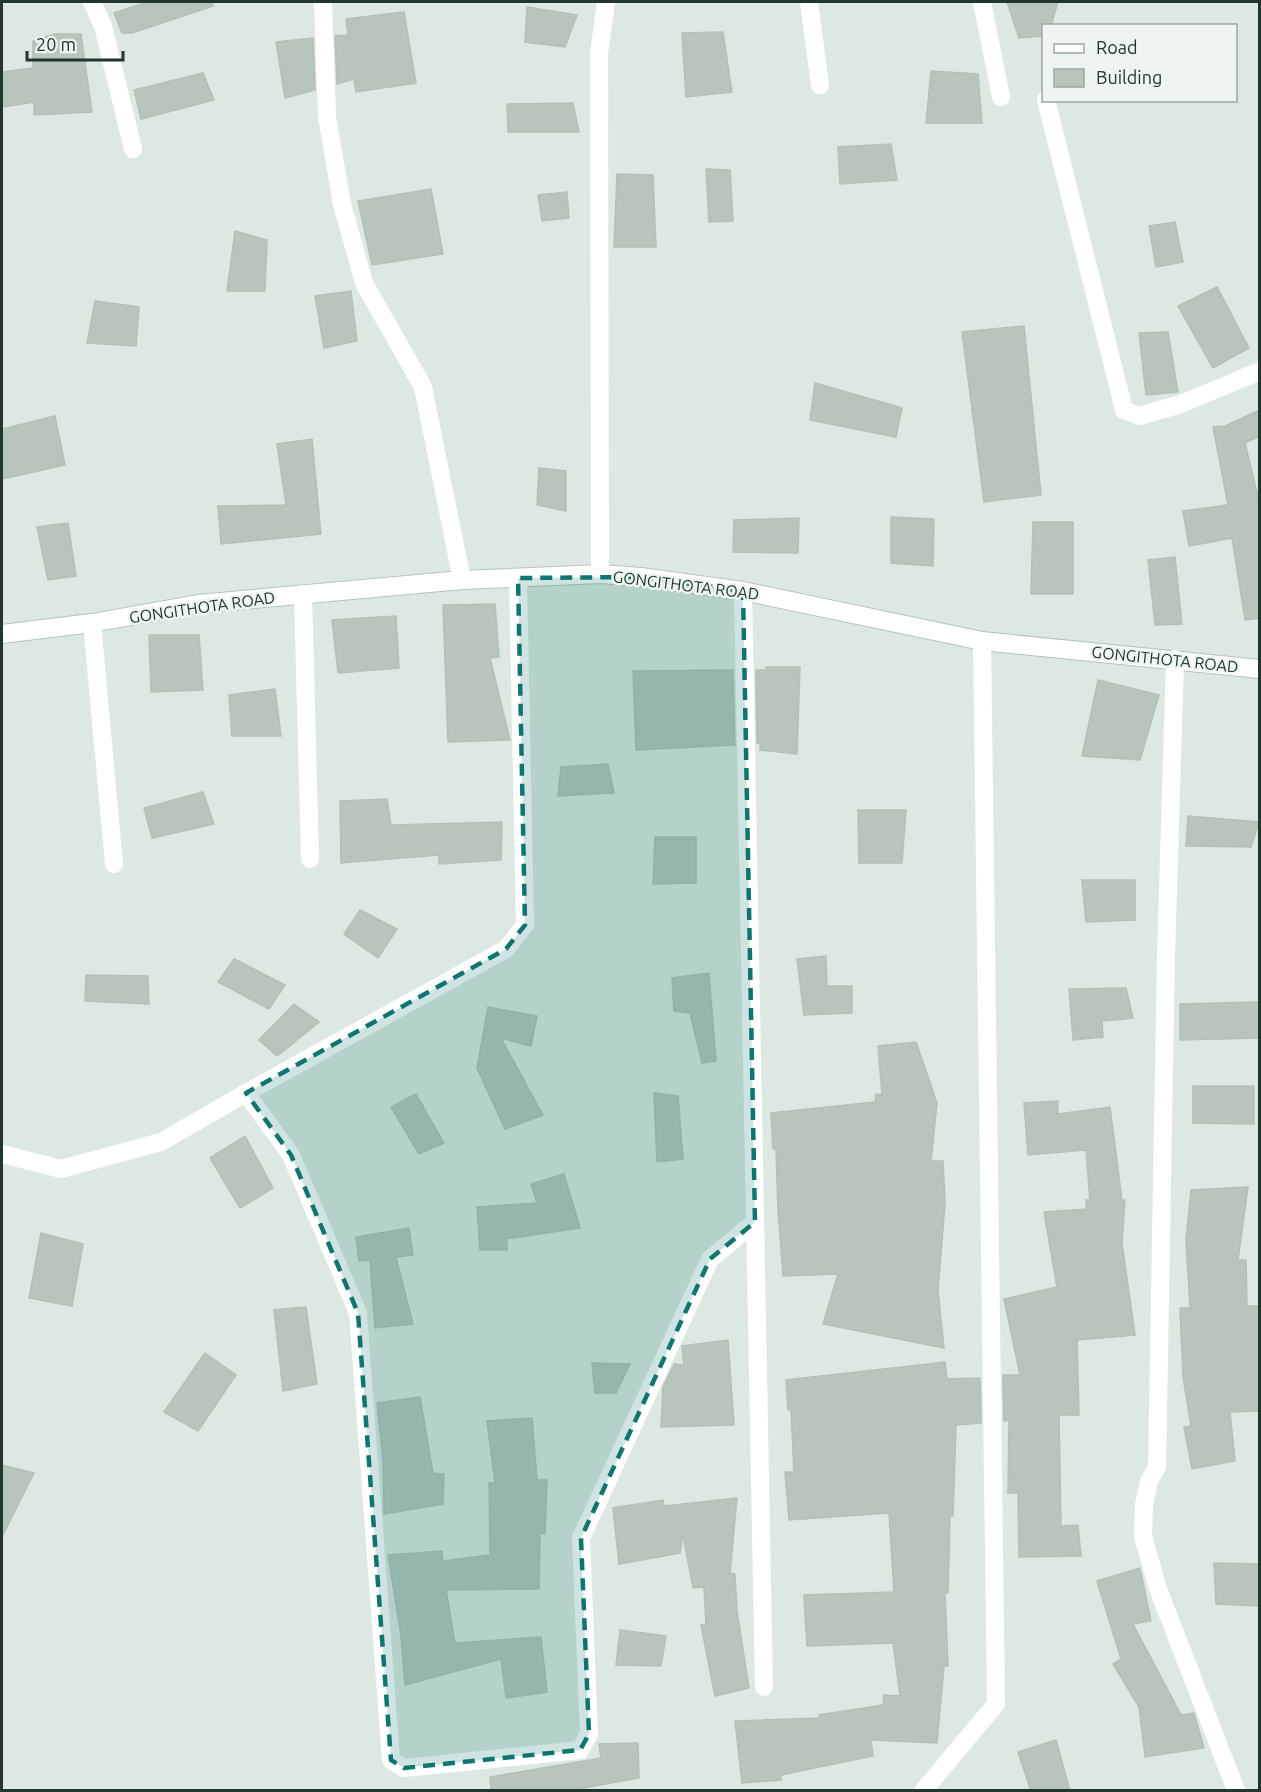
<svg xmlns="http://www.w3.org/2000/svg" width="1261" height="1792" viewBox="0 0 1261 1792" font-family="Ubuntu,sans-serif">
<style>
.building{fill:#b7c5bd;stroke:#b2c1b8;stroke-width:1.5}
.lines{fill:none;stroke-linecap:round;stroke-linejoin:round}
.secondary-casing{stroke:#b3c6bc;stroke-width:20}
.street{stroke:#fff;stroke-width:18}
.secondary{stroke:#fff;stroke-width:18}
.marked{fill:#0f766e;fill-opacity:0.2;stroke:#0f766e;stroke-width:4.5;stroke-dasharray:12 8;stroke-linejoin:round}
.labels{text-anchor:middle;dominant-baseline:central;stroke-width:5;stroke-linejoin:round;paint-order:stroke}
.street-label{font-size:16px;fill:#21362d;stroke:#eef5f0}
</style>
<rect width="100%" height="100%" fill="#dee8e2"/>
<!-- building -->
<g class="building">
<path d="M148,2H212L213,6L132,33H122L114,13Z"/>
<path d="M1007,2H1058L1051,26H1044V36L1019,38Z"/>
<path d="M527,7L577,15L565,47L525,42Z"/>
<path d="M404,12L416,83L356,92L354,79L337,84L335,36L348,35L346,19Z"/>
<path d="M723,32L732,92L686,97L682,33Z"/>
<path d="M54,34H81L92,112L34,115V102L2,107V72L33,68V41Z"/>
<path d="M313,38L315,90L285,98L276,42Z"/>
<path d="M931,71L978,74L982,123H926Z"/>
<path d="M203,73L214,100L141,119L134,90Z"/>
<path d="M573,103L579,132H508L507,104Z"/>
<path d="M891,144L897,180L840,184L838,147Z"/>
<path d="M706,169L730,170L733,221L709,222Z"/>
<path d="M617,174L653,175L656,247H614Z"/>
<path d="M431,189L443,254L372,265L358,201Z"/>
<path d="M567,192L569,218L542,221L538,195Z"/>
<path d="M1175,222L1183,262L1156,267L1149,226Z"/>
<path d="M235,231L267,240L265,291H227Z"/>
<path d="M1217,287L1249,348L1213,368L1178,306Z"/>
<path d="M351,291L357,341L324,348L315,296Z"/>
<path d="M95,301L139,307L136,346L87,343Z"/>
<path d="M1024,326L1041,495L984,502L962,332Z"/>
<path d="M1168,332L1178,392L1146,395L1139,333Z"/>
<path d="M815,383L902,408L896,437L810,420Z"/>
<path d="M1260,410V436L1245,443L1260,505V618L1245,620L1232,538L1189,546L1183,511L1228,505L1213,427L1225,426Z"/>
<path d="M55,416L65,465L2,479V429Z"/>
<path d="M312,439L321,534L221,544L218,506L286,505L277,444Z"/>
<path d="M539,468L566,471V511L537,505Z"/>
<path d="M891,517L934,519L933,566L891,563Z"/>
<path d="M799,518L798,553L733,552L734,520Z"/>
<path d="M1033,522H1073V594H1031Z"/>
<path d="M68,523L76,576L48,580L37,527Z"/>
<path d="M1175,557L1182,624L1155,625L1148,560Z"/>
<path d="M495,604L499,657L490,658L510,740L448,742L443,605Z"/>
<path d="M396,616L399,668L338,673L332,620Z"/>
<path d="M149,635H199L203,690L151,692Z"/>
<path d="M766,667H800L797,754L760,750V743H757L756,670H766Z"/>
<path d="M733,670L735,745L636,750L633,671Z"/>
<path d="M1098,680L1159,695L1140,760L1082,756Z"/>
<path d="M275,689L281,736H232L229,695Z"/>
<path d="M608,764L614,793L558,796L561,767Z"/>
<path d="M203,792L214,824L152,838L144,808Z"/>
<path d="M387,799L391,825L502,822L501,860L439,864V855L341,863L340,801Z"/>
<path d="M858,810H906L902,863H859Z"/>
<path d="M1188,816L1259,822L1251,847L1186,846Z"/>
<path d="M655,837H696V883L653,884Z"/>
<path d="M1082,880H1135V920L1086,922Z"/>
<path d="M360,910L397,929L378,958L344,934Z"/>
<path d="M826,956L827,986H852V1013L804,1015L797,959Z"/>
<path d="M234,959L285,985L269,1009L218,982Z"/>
<path d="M709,973L716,1061L702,1063L690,1013L674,1011L672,978Z"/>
<path d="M86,975L148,976L149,1004L85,1001Z"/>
<path d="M1126,988L1133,1018L1102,1021L1103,1037L1073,1040L1069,989Z"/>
<path d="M1260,1002V1038L1180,1040V1004Z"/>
<path d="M294,1004L319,1022L277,1056L259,1040Z"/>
<path d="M488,1007L537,1016L531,1046L501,1038L543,1115L505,1129L477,1068Z"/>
<path d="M916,1042L937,1103L931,1161H943L945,1203L938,1290L944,1348L823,1324L838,1274L783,1276L778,1210L776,1149H773L771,1113L875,1102L876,1094L882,1095L878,1046Z"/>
<path d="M1193,1086H1254V1124L1193,1123Z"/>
<path d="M654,1093L678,1096L683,1159L657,1162Z"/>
<path d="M416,1094L444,1143L419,1154L391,1107Z"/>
<path d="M1058,1101V1114L1110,1107L1122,1200H1125L1122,1243L1135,1335L1077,1340L1079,1415H1059L1061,1526L1078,1525L1081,1556L1019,1557L1018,1493H1008L1009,1420L1004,1421L1003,1375H1020L1004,1299L1057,1287L1044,1212L1086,1209V1200H1090L1086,1150L1028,1155L1024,1103Z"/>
<path d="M245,1136L273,1188L240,1208L210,1158Z"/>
<path d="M564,1174L580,1228L507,1239V1250H480L477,1207L537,1203L531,1184Z"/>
<path d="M1248,1187L1238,1260H1246L1247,1306H1260V1411L1230,1412L1235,1461L1192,1469L1184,1427L1191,1426L1183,1377L1180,1308H1190L1186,1240L1191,1190Z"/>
<path d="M409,1228L413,1255L396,1257L413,1324L375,1328L370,1260L359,1261L356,1237Z"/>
<path d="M41,1233L83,1244L72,1306L29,1298Z"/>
<path d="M306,1307L317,1384L283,1391L274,1310Z"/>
<path d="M728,1340L734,1425L661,1427L663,1387L674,1364L684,1365L682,1346Z"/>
<path d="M205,1353L236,1375L198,1431L164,1412Z"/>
<path d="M945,1362L947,1379L980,1378L981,1423L956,1425L953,1516H950L948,1593H945L948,1666H944L937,1743L871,1740L873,1756L781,1775V1780L742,1783L735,1721L819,1718V1715L883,1705L884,1695L900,1696L893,1643L807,1646L804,1595L894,1592L889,1513L789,1520L785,1472H794L791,1410H788L786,1380Z"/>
<path d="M592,1363L630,1364L616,1393H595Z"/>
<path d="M420,1397L433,1473L444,1474L443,1504L384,1514L383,1461L377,1403Z"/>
<path d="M532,1418L537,1480H547L545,1534L540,1533L539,1589L446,1590L455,1643L541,1637L547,1692L506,1698L501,1659L405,1685L401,1636L388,1555L442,1551L443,1561L490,1555L489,1483H495L487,1421Z"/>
<path d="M2,1465L34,1473L2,1537Z"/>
<path d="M737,1498L730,1573L735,1574L737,1611L749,1688L715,1696L701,1625H706L704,1587L693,1588L683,1535L680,1553L619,1564L613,1508L663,1500L664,1506Z"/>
<path d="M1214,1563L1260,1564V1606L1216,1604Z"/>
<path d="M1140,1568L1151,1621L1133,1624L1181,1715L1194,1713L1204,1748L1145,1757L1139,1707L1113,1664L1121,1659L1097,1581Z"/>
<path d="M620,1630L666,1636L661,1666L616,1665Z"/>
<path d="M1056,1740L1070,1791H1031L1018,1752Z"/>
<path d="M638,1743L639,1778L568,1791H491L490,1777L601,1758L599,1744Z"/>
</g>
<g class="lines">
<defs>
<path id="secondary" d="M2,634L92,623L198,604L462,580L600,574L641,577L743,591L982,641L1260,669"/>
</defs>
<!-- secondary casing -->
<use href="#secondary" class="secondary-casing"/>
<!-- street -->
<g class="street">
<path d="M92,2L103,26L133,149"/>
<path d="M323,2L327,117L342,204L364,283L423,387L462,580"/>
<path d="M809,2L820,85"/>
<path d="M982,2L1001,97"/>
<path d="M1046,100L1124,410L1139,416L1181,404L1260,371"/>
<path d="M600,574L599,53L606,2"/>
<path d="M743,591L764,1687"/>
<path d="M303,594L310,859"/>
<path d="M92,623L114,864"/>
<path d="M1175,659L1166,955L1157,1467L1149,1481L1144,1505L1143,1536L1158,1589L1236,1790"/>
<path d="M246,1093L291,1155L358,1313L391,1760L404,1768L580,1750L589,1734L581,1538L710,1259L755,1222"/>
<path d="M2,1154L61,1169L161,1142L246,1093L506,949L525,925L518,578"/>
<path d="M924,1790L996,1704L982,641"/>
</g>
<!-- secondary -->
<use href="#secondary" class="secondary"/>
</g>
<!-- marked area -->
<path class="marked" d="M641,577L743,591L755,1222L710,1259L581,1538L589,1734L580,1750L404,1768L391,1760L358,1313L291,1155L246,1093L506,949L525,925L518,578Z"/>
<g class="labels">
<!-- street labels -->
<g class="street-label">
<text transform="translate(686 585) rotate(7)">GONGITHOTA ROAD</text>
<text transform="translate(202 607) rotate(-8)">GONGITHOTA ROAD</text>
<text transform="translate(1165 659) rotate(6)">GONGITHOTA ROAD</text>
</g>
</g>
<!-- border -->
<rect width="1261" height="1792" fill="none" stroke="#21362d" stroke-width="6"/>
<!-- legend -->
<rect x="1042" y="24" width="195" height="78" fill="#eef5f0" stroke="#9ca9a2" stroke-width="1.5"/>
<rect x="1054" y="44" width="30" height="9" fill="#ffffff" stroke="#9ca9a2" stroke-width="1.5"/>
<text x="1096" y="54" font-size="18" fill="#21362d">Road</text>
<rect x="1054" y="69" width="30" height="18" fill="#b7c5bd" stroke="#9ca9a2" stroke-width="1.5"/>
<text x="1096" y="84" font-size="18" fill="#21362d">Building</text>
<!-- scale -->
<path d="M27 51v9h96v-9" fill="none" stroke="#21362d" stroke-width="3"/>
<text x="36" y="51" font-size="18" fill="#21362d" stroke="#eef5f0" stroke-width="4.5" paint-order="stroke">20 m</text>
</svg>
